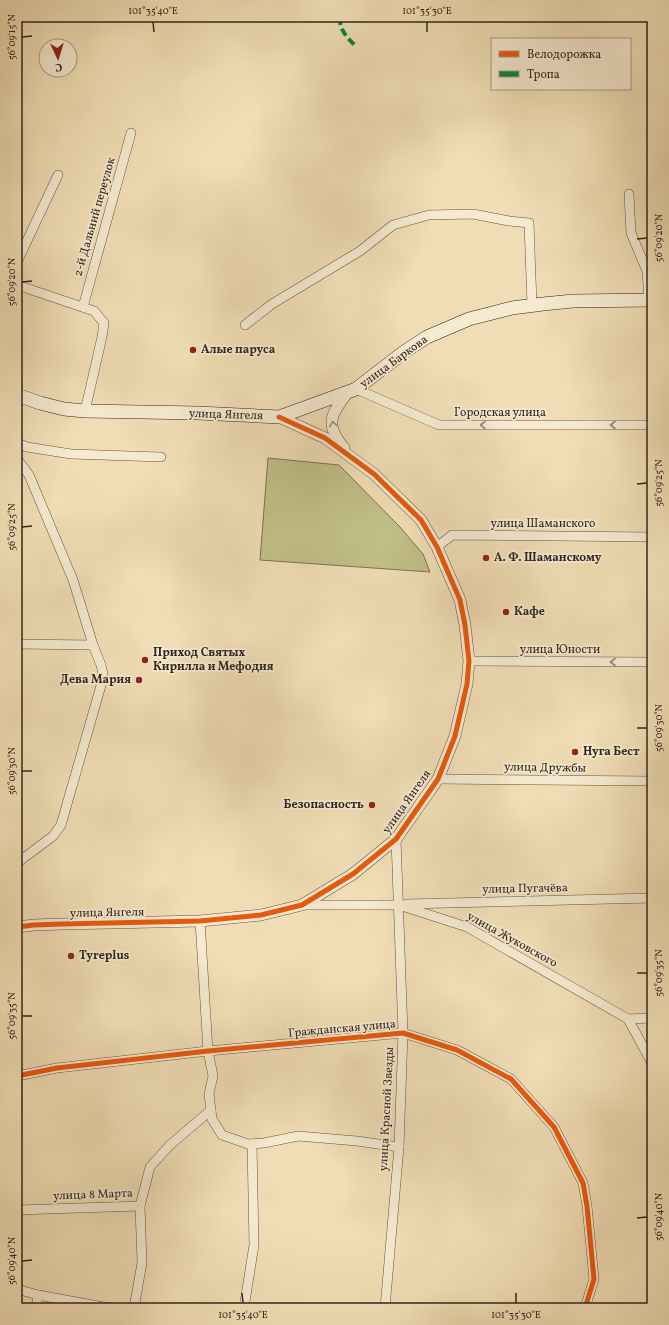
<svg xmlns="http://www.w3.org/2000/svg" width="669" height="1325" viewBox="0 0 669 1325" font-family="Vollkorn,serif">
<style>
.green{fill:#c1bf88;stroke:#7a7253}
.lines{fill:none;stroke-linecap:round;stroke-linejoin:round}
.minor-casing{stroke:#625244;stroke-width:10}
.tertiary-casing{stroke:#625244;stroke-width:12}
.secondary-casing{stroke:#32241e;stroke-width:14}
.minor{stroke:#f5e9cf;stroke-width:9}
.tertiary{stroke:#f5e9cf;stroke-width:11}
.secondary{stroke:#f5e9cf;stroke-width:13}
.quiet{stroke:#00873e;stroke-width:4;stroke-dasharray:8 4;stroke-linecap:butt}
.cycleway-casing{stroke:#f5e9cf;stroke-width:8}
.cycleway{stroke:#e8590c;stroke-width:5}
.oneway{stroke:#948676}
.ticks{fill:none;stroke:#32241e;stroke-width:1.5}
.poi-dot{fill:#8f2418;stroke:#f5e9cf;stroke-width:1.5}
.labels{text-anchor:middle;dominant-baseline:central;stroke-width:3.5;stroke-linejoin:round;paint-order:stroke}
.street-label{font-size:12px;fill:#32241e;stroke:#f5e9cf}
.poi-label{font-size:12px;font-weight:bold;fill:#32241e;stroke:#f5e9cf;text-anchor:start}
.neatline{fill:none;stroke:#32241e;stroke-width:1.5}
.ticks-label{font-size:10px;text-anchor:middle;fill:#32241e}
</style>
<rect width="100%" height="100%" fill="#f0ddb5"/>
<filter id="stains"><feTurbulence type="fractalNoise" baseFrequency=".005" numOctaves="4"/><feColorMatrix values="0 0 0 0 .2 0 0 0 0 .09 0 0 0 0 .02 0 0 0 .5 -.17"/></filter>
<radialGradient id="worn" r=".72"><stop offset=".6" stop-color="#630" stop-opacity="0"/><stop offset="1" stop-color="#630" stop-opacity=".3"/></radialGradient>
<!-- green -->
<path class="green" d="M268,458L339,465L400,527L423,554L430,572L260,560Z"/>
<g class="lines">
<defs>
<g id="minor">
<path d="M629,194L631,233L647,271L649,300"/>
<path d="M17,262L58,175"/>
<path d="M17,285L94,311L104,323L102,337L85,411"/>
<path d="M83,307L131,133"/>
<path d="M245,325L272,304L360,251L393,225L429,215L473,214L509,221L529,223L532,305"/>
<path d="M356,389L439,425H652"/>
<path d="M17,443L27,447L71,454L161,457"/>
<path d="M17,459L29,475L73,580L93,645L101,665L103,674L102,682L61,825L53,836L17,863"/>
<path d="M437,547L452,535L652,537"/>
<path d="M17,644L93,645"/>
<path d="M469,661L652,662"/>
<path d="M438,779L652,781"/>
<path d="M406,904L652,898"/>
<path d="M302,905H399L467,927L628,1019L652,1063"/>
<path d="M200,921L208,1051L213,1076L209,1094L212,1119L222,1135L248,1144L264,1143L298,1136L357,1141L399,1147"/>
<path d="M628,1019L652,1018"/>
<path d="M17,1076L57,1068L208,1051L403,1033L457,1050L511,1079L554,1127L583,1183L587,1206L594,1279L585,1308"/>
<path d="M140,1206L150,1167L170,1145L211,1110"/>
<path d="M17,1210L140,1206L142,1263L134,1308"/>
<path d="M17,1289L38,1295L109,1308"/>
<path d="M36,1308L38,1295"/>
<path d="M244,1308L254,1245L252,1144"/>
<path d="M385,1308L399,1147L403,1033L396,839"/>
</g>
<g id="tertiary">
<path d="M344,448C324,424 331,414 348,392"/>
<path d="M17,927L34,925L62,924L200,921L261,915L302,905L353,874L396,839L438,779L455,736L467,684L469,661L465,625L460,600L437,547L421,520L374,474L325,438L279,417"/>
</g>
<path id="secondary" d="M17,395L40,403L64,409L85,411L198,413L279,417L356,389L404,352L427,337L469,319L512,308L543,304L573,301L652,300"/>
</defs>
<!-- minor casing -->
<use href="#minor" class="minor-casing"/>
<!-- tertiary casing -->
<use href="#tertiary" class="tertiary-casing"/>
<!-- secondary casing -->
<use href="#secondary" class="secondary-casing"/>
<!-- minor -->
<use href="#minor" class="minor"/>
<!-- tertiary -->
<use href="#tertiary" class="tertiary"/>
<!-- secondary -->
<use href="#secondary" class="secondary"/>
<!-- quiet -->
<path class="quiet" d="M340,17C339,30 348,39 357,47"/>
<defs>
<g id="cycleway">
<path d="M17,927L34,925L62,924L200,921L261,915L302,905L353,874L396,839L438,779L455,736L467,684L469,661L465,625L460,600L437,547L421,520L374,474L325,438L279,417"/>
<path d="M17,1076L57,1068L208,1051L403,1033L457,1050L511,1079L554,1127L583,1183L587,1206L594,1279L585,1308"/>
</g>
</defs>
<!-- cycleway casing -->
<use href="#cycleway" class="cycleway-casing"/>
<!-- cycleway -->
<use href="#cycleway" class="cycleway"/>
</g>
<!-- one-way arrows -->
<defs><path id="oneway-chevron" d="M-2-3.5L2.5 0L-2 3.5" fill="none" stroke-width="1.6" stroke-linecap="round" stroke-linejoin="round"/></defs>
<g class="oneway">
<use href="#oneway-chevron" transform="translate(333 424) rotate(-99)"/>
<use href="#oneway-chevron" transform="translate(483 425) rotate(180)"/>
<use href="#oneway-chevron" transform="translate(613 425) rotate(180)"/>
<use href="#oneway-chevron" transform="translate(613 662) rotate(-180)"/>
</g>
<!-- ticks -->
<path class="ticks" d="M153,22L154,32M427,22V32M22,37L32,36M637,239L647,238M22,282L32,281M637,484L647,483M22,527L32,526M637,728H647M22,771H32M637,973H647M22,1016H32M637,1218L647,1217M22,1261L32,1260M242,1293L243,1303M516,1293V1303"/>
<!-- markers -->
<g class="poi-dot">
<circle cx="193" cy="350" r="4"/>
<circle cx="486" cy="558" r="4"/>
<circle cx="506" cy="612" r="4"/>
<circle cx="145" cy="660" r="4"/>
<circle cx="139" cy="680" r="4"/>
<circle cx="575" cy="752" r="4"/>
<circle cx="372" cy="805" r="4"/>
<circle cx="71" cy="956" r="4"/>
</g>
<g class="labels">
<!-- street labels -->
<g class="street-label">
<text transform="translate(95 217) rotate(-74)">2-й Дальний переулок</text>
<text transform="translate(394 362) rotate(-36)">улица Баркова</text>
<text x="500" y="413">Городская улица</text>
<text transform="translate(226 415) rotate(2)">улица Янгеля</text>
<text x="543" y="524">улица Шаманского</text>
<text x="560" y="650">улица Юности</text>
<text transform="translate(545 768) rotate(1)">улица Дружбы</text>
<text transform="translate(407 802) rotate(-55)">улица Янгеля</text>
<text transform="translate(525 889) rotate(-1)">улица Пугачёва</text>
<text transform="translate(107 913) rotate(-1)">улица Янгеля</text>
<text transform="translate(512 940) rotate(29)">улица Жуковского</text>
<text transform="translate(342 1029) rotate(-5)">Гражданская улица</text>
<text transform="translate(387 1109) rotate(-87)">улица Красной Звезды</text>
<text transform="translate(93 1195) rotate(-2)">улица 8 Марта</text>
</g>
<!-- poi labels -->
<g class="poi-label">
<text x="201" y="350">Алые паруса</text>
<text x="494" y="558">А. Ф. Шаманскому</text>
<text x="514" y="612">Кафе</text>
<text x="153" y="653">Приход Святых<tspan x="153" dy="14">Кирилла и Мефодия</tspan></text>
<text x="131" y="680" text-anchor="end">Дева Мария</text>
<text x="583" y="752">Нуга Бест</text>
<text x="364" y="805" text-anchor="end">Безопасность</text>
<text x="79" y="956">Tyreplus</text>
</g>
</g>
<!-- margin -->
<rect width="669" height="1325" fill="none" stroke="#f0ddb5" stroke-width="44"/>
<!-- legend -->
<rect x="491" y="38" width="140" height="52" fill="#f5e9cf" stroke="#a79a88"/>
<rect x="499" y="51" width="20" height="6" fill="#e8590c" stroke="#a79a88"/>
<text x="527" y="58" font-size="12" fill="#32241e">Велодорожка</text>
<rect x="499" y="71" width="20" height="6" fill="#00873e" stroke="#a79a88"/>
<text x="527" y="78" font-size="12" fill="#32241e">Тропа</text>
<!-- north arrow -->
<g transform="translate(58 58) rotate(176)"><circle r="19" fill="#f5e9cf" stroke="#a79a88"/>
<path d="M0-3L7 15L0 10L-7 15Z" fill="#8f2418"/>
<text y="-6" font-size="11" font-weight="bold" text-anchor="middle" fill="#32241e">С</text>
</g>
<rect x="22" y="22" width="625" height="1281" class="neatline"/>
<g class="ticks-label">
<text x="153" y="14">101°35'40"E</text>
<text x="427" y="14">101°35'30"E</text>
<text transform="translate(11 37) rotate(-90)" y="4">56°09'15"N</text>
<text transform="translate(658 238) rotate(-90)" y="4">56°09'20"N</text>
<text transform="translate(11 282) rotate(-90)" y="4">56°09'20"N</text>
<text transform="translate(658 483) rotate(-90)" y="4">56°09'25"N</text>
<text transform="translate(11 527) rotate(-90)" y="4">56°09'25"N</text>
<text transform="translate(658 728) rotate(-90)" y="4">56°09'30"N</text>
<text transform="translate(11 771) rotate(-90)" y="4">56°09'30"N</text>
<text transform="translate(658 973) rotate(-90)" y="4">56°09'35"N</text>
<text transform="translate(11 1016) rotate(-90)" y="4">56°09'35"N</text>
<text transform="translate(658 1217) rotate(-90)" y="4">56°09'40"N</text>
<text transform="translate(11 1261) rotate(-90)" y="4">56°09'40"N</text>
<text x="243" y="1318">101°35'40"E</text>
<text x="516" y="1318">101°35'30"E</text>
</g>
<rect width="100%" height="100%" filter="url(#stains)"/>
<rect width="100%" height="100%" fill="url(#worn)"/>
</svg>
